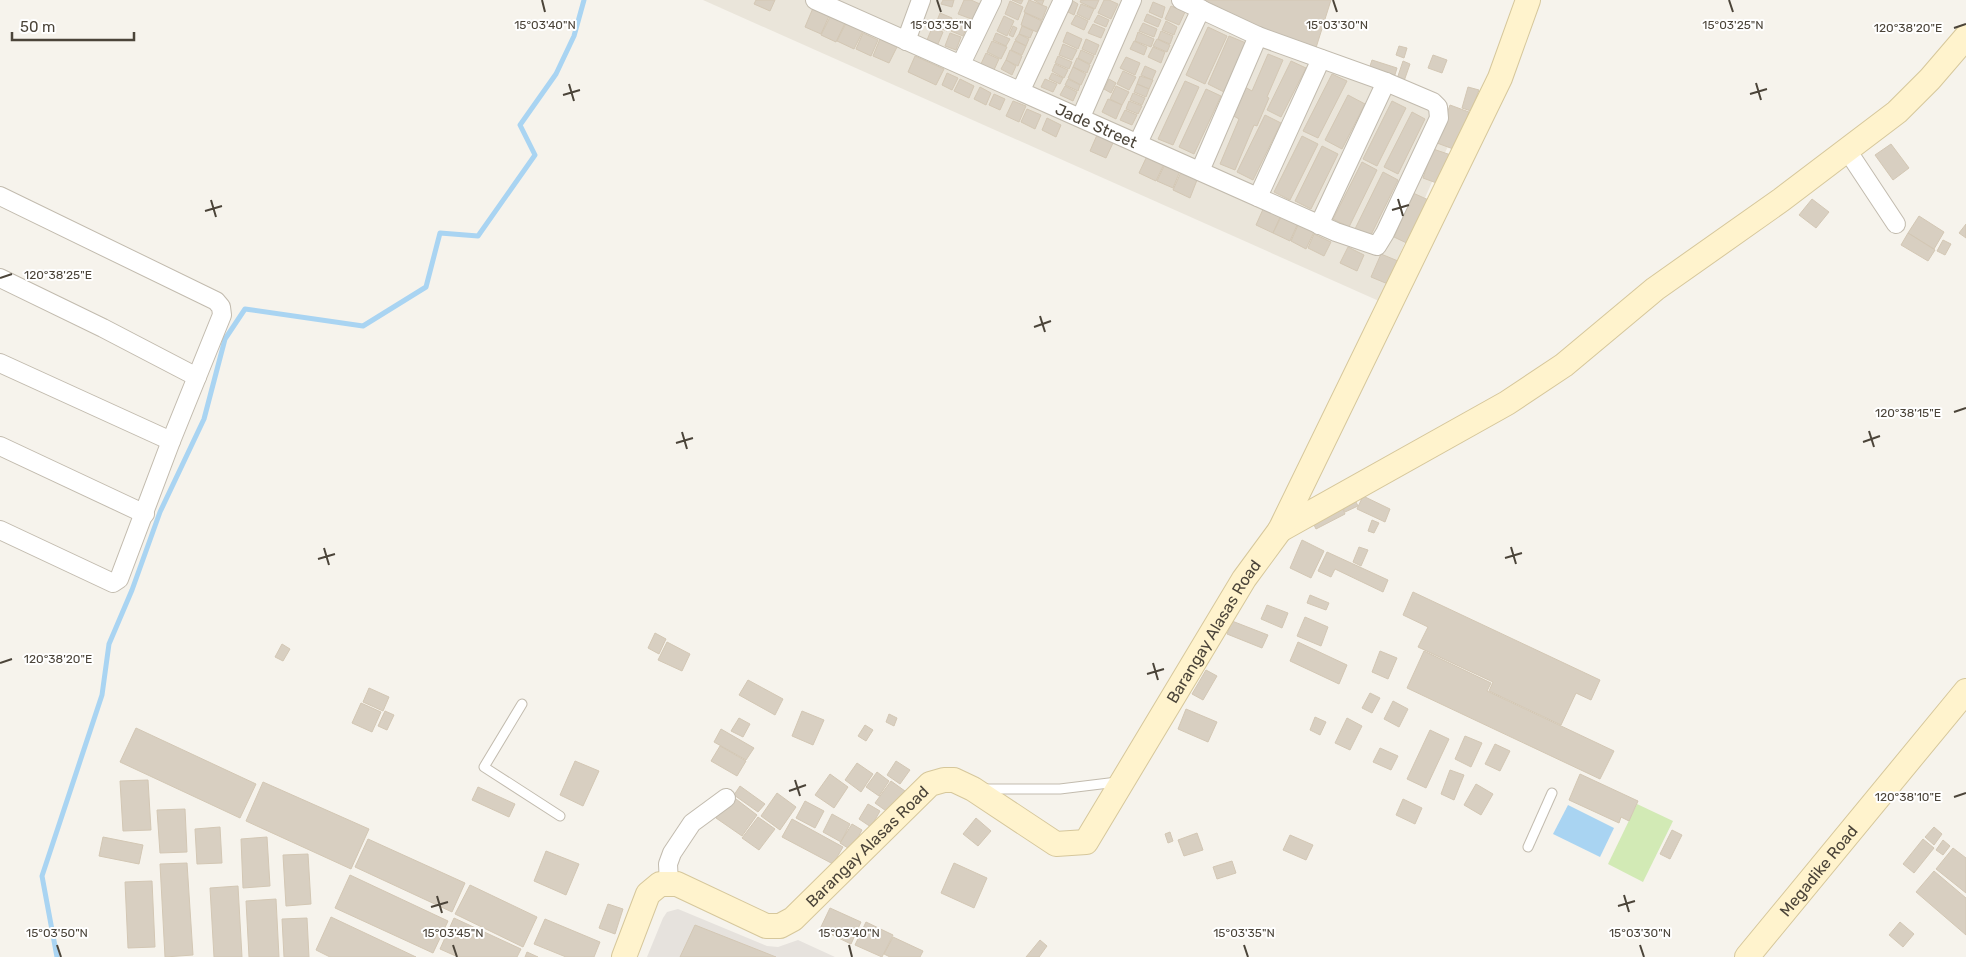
<svg xmlns="http://www.w3.org/2000/svg" width="1966" height="957" viewBox="0 0 1966 957" font-family="Rubik,sans-serif">
<style>
.residential{fill:#eae5da}
.industrial{fill:#e6e2dd}
.green{fill:#d2eab5}
.water{fill:#a9d4f2}
.lines{fill:none;stroke-linecap:round;stroke-linejoin:round}
.stream{stroke:#a9d4f2;stroke-width:5}
.building{fill:#d8cfc1;stroke:#d3c7b4}
.lane-casing{stroke:#c2bbae;stroke-width:11}
.street-casing{stroke:#c2bbae;stroke-width:20}
.secondary-casing{stroke:#d6c79b;stroke-width:26}
.lane{stroke:#fff;stroke-width:9}
.street{stroke:#fff;stroke-width:18}
.secondary{stroke:#fff3cd;stroke-width:24}
.ticks{fill:none;stroke:#4b4439;stroke-width:2}
.labels{text-anchor:middle;dominant-baseline:central;stroke-width:4;stroke-linejoin:round;paint-order:stroke}
.street-label{font-size:16px;fill:#4b4439;stroke:#fff}
.ticks-label{font-size:12px;text-anchor:middle;fill:#4b4439;stroke:#fff;stroke-width:4;stroke-linejoin:round;paint-order:stroke}
</style>
<rect width="100%" height="100%" fill="#f6f3ec"/>
<!-- residential -->
<path class="residential" d="M703,0H1183L1461,117L1379,301Z"/>
<!-- industrial -->
<path class="industrial" d="M678,909L767,946L778,947L798,940L835,957H647L663,918L667,912Z"/>
<!-- green -->
<path class="green" d="M1637,804L1673,821L1643,882L1608,864Z"/>
<!-- water -->
<path class="water" d="M1568,805L1614,828L1600,857L1553,834Z"/>
<g class="lines">
<!-- stream -->
<path class="stream" d="M57,957L42,876L102,695L109,644L132,590L160,512L204,419L225,339L245,309L363,326L426,287L440,233L478,236L535,155L520,125L556,74L574,36L584,0"/>
</g>
<!-- building -->
<g class="building">
<path d="M756,0H775L770,11L754,4Z"/>
<path d="M943,0H954L952,7L941,4Z"/>
<path d="M964,0H971L980,4L974,20L958,14Z"/>
<path d="M1012,0H1023L1021,4Z"/>
<path d="M1029,0L1047,7L1042,20L1024,12Z"/>
<path d="M1034,0H1044L1042,5Z"/>
<path d="M1081,0H1099L1095,9L1080,2Z"/>
<path d="M1104,0H1109L1118,4L1111,19L1098,13Z"/>
<path d="M1197,0H1331L1315,51Z"/>
<path d="M1010,1L1023,7L1018,20L1005,14Z"/>
<path d="M1073,1L1078,4L1074,15L1068,12Z"/>
<path d="M1153,2L1165,7L1162,18L1149,12Z"/>
<path d="M1081,4L1094,9L1089,20L1077,14Z"/>
<path d="M1171,6L1185,12L1179,25L1165,19Z"/>
<path d="M813,8L829,16L821,34L805,27Z"/>
<path d="M940,13L952,18L947,31L935,26Z"/>
<path d="M1025,13L1042,21L1037,32L1021,25Z"/>
<path d="M1147,14L1161,20L1158,27L1144,21Z"/>
<path d="M1076,15L1088,21L1084,30L1071,24Z"/>
<path d="M1098,15L1109,20L1106,27L1094,22Z"/>
<path d="M1004,16L1014,21L1007,36L997,31Z"/>
<path d="M830,17L845,23L836,42L821,35Z"/>
<path d="M956,19L968,24L963,36L951,31Z"/>
<path d="M1166,21L1177,27L1174,35L1162,30Z"/>
<path d="M846,23L863,31L854,49L837,41Z"/>
<path d="M1143,23L1157,29L1154,37L1139,31Z"/>
<path d="M1093,24L1105,29L1101,38L1088,33Z"/>
<path d="M1013,26L1017,28L1013,37L1009,35Z"/>
<path d="M1022,26L1033,31L1030,38L1019,34Z"/>
<path d="M1208,27L1227,36L1205,84L1186,75Z"/>
<path d="M932,28L943,32L938,44L927,40Z"/>
<path d="M1161,31L1173,36L1170,44L1158,39Z"/>
<path d="M1067,32L1082,39L1078,49L1063,42Z"/>
<path d="M1138,32L1154,39L1151,47L1135,41Z"/>
<path d="M863,33L878,40L871,56L856,49Z"/>
<path d="M950,33L961,37L956,50L945,46Z"/>
<path d="M996,33L1010,39L1006,46L993,40Z"/>
<path d="M1019,34L1029,39L1026,46L1015,40Z"/>
<path d="M1229,36L1246,43L1224,92L1208,84Z"/>
<path d="M880,39L897,47L889,63L873,56Z"/>
<path d="M1086,39L1099,45L1095,55L1082,49Z"/>
<path d="M1157,39L1170,45L1167,52L1153,46Z"/>
<path d="M992,41L1007,47L1001,59L987,52Z"/>
<path d="M1015,41L1026,46L1022,55L1011,50Z"/>
<path d="M1134,41L1147,47L1144,55L1130,49Z"/>
<path d="M1063,44L1077,50L1072,60L1059,55Z"/>
<path d="M1399,46L1407,48L1404,58L1396,55Z"/>
<path d="M1153,47L1165,52L1161,63L1148,57Z"/>
<path d="M1010,50L1022,56L1018,66L1006,60Z"/>
<path d="M1081,50L1094,56L1090,64L1078,58Z"/>
<path d="M986,53L999,59L993,72L980,66Z"/>
<path d="M1268,54L1283,60L1267,97L1269,98L1257,126L1254,125L1235,170L1220,164L1239,119L1232,115L1245,87L1252,91Z"/>
<path d="M1433,55L1447,60L1442,73L1428,68Z"/>
<path d="M915,56L944,69L936,85L908,72Z"/>
<path d="M1058,56L1072,62L1069,69L1055,63Z"/>
<path d="M1126,57L1140,63L1135,75L1120,68Z"/>
<path d="M1077,58L1090,65L1087,73L1073,67Z"/>
<path d="M1006,60L1016,66L1012,75L1001,69Z"/>
<path d="M1372,60L1397,68L1394,78L1369,69Z"/>
<path d="M1291,61L1306,68L1281,117L1267,110Z"/>
<path d="M1403,61L1410,64L1403,84L1396,82Z"/>
<path d="M1055,64L1068,70L1064,78L1052,71Z"/>
<path d="M1145,66L1156,71L1152,80L1141,75Z"/>
<path d="M1073,67L1086,74L1081,85L1068,78Z"/>
<path d="M1123,71L1136,77L1129,90L1117,84Z"/>
<path d="M947,73L958,78L952,90L942,85Z"/>
<path d="M1052,73L1063,78L1060,84L1049,79Z"/>
<path d="M1332,74L1347,81L1318,138L1303,131Z"/>
<path d="M1140,76L1153,80L1149,89L1137,84Z"/>
<path d="M960,79L974,86L969,98L954,91Z"/>
<path d="M1045,79L1057,84L1053,92L1041,87Z"/>
<path d="M1068,79L1080,85L1078,91L1065,85Z"/>
<path d="M1109,79L1116,83L1111,93L1104,89Z"/>
<path d="M1185,81L1199,87L1173,145L1158,139Z"/>
<path d="M1137,84L1149,89L1146,97L1134,92Z"/>
<path d="M1065,86L1077,92L1073,101L1060,95Z"/>
<path d="M1116,86L1129,92L1122,105L1110,99Z"/>
<path d="M980,87L991,93L986,105L974,99Z"/>
<path d="M1468,87L1479,90L1471,111L1462,108Z"/>
<path d="M1206,89L1221,96L1194,154L1179,147Z"/>
<path d="M1133,93L1145,98L1142,105L1130,100Z"/>
<path d="M994,94L1005,99L1000,110L989,105Z"/>
<path d="M1348,95L1365,104L1342,149L1325,140Z"/>
<path d="M1108,99L1122,105L1116,119L1102,112Z"/>
<path d="M1013,101L1026,106L1019,122L1006,116Z"/>
<path d="M1129,101L1142,106L1138,114L1126,109Z"/>
<path d="M1392,101L1406,108L1377,166L1363,159Z"/>
<path d="M1450,105L1469,112L1456,150L1437,143Z"/>
<path d="M1027,109L1041,115L1035,129L1021,122Z"/>
<path d="M1125,110L1137,115L1132,125L1120,120Z"/>
<path d="M1412,112L1425,119L1398,174L1384,167Z"/>
<path d="M1265,115L1281,123L1253,180L1237,172Z"/>
<path d="M1047,118L1061,125L1056,137L1042,130Z"/>
<path d="M1097,135L1113,143L1106,158L1090,151Z"/>
<path d="M1302,136L1318,144L1290,200L1274,192Z"/>
<path d="M1891,144L1909,168L1893,180L1875,155Z"/>
<path d="M1322,146L1338,154L1311,209L1295,201Z"/>
<path d="M1433,149L1451,155L1442,185L1423,178Z"/>
<path d="M1147,156L1164,164L1156,181L1139,173Z"/>
<path d="M1362,162L1377,170L1349,227L1333,219Z"/>
<path d="M1165,164L1180,171L1173,188L1157,181Z"/>
<path d="M1181,172L1197,180L1190,198L1173,190Z"/>
<path d="M1383,172L1398,180L1370,237L1355,229Z"/>
<path d="M1413,193L1433,202L1413,246L1394,237Z"/>
<path d="M1812,199L1829,212L1816,228L1799,215Z"/>
<path d="M1264,207L1281,215L1273,233L1256,225Z"/>
<path d="M1282,215L1298,223L1290,241L1273,233Z"/>
<path d="M1919,216L1944,232L1934,249L1908,233Z"/>
<path d="M1966,224V238L1959,233Z"/>
<path d="M1298,225L1314,232L1306,249L1291,241Z"/>
<path d="M1908,233L1935,250L1928,261L1901,245Z"/>
<path d="M1314,234L1331,242L1324,256L1308,248Z"/>
<path d="M1943,240L1951,244L1945,255L1937,251Z"/>
<path d="M1348,247L1364,255L1357,271L1340,263Z"/>
<path d="M1381,254L1398,261L1388,284L1371,277Z"/>
<path d="M1363,496L1390,509L1385,522L1357,509Z"/>
<path d="M1354,498L1358,506L1345,512L1341,504Z"/>
<path d="M1341,505L1345,514L1316,529L1311,519Z"/>
<path d="M1372,520L1379,523L1374,533L1368,531Z"/>
<path d="M1302,540L1324,551L1311,578L1290,568Z"/>
<path d="M1359,547L1368,550L1361,566L1353,562Z"/>
<path d="M1327,552L1388,580L1383,592L1335,569L1331,577L1318,571Z"/>
<path d="M1413,592L1600,680L1591,700L1576,693L1561,725L1489,691L1493,682L1418,647L1428,627L1403,615Z"/>
<path d="M1310,595L1329,603L1326,610L1307,603Z"/>
<path d="M1267,605L1288,613L1282,628L1261,619Z"/>
<path d="M1305,617L1328,627L1321,646L1297,636Z"/>
<path d="M1232,621L1268,635L1262,648L1227,634Z"/>
<path d="M655,633L666,639L659,654L648,648Z"/>
<path d="M667,642L690,654L682,671L658,660Z"/>
<path d="M1298,642L1347,665L1339,684L1290,661Z"/>
<path d="M282,644L290,649L283,661L275,657Z"/>
<path d="M1380,651L1397,658L1388,679L1372,672Z"/>
<path d="M1424,651L1491,683L1487,691L1614,751L1600,779L1407,688Z"/>
<path d="M1206,670L1217,676L1203,700L1192,694Z"/>
<path d="M748,680L783,699L775,715L739,695Z"/>
<path d="M369,688L389,697L383,711L363,702Z"/>
<path d="M1370,693L1380,698L1372,713L1362,708Z"/>
<path d="M1393,701L1408,709L1399,727L1384,719Z"/>
<path d="M361,703L381,712L372,732L352,723Z"/>
<path d="M1186,709L1217,722L1208,742L1178,729Z"/>
<path d="M385,711L394,715L387,730L378,726Z"/>
<path d="M802,711L824,720L813,745L792,736Z"/>
<path d="M889,714L897,718L894,726L886,722Z"/>
<path d="M1315,717L1326,722L1320,735L1310,730Z"/>
<path d="M739,718L750,724L743,737L731,731Z"/>
<path d="M1347,718L1362,726L1350,750L1335,743Z"/>
<path d="M865,725L873,730L866,741L858,736Z"/>
<path d="M136,728L256,784L240,818L120,762Z"/>
<path d="M721,729L754,748L746,760L714,742Z"/>
<path d="M1430,730L1449,739L1426,788L1407,779Z"/>
<path d="M1465,736L1482,743L1471,767L1455,759Z"/>
<path d="M1495,744L1510,751L1500,771L1485,764Z"/>
<path d="M720,746L746,761L737,776L711,761Z"/>
<path d="M1380,748L1398,756L1391,770L1373,762Z"/>
<path d="M575,761L599,771L583,806L560,795Z"/>
<path d="M896,761L910,770L900,784L887,775Z"/>
<path d="M857,763L873,774L861,792L845,780Z"/>
<path d="M1450,770L1464,775L1454,800L1441,794Z"/>
<path d="M877,772L889,781L879,796L866,787Z"/>
<path d="M830,774L848,787L834,808L815,795Z"/>
<path d="M1580,774L1638,801L1629,821L1621,817L1619,823L1569,800Z"/>
<path d="M148,780L151,830L123,831L120,781Z"/>
<path d="M891,781L905,791L889,813L875,803Z"/>
<path d="M263,782L369,829L351,869L246,821Z"/>
<path d="M1476,784L1493,794L1481,815L1464,805Z"/>
<path d="M740,786L765,804L758,812L734,795Z"/>
<path d="M478,787L515,804L509,817L472,800Z"/>
<path d="M777,793L796,807L780,830L761,816Z"/>
<path d="M732,796L757,815L742,836L716,818Z"/>
<path d="M1403,799L1422,808L1415,824L1396,815Z"/>
<path d="M805,801L824,811L815,828L796,818Z"/>
<path d="M868,804L880,811L871,827L859,819Z"/>
<path d="M185,809L187,852L160,853L157,810Z"/>
<path d="M832,814L850,824L841,842L823,832Z"/>
<path d="M758,817L775,829L759,850L742,838Z"/>
<path d="M976,818L991,831L978,846L963,834Z"/>
<path d="M792,819L843,847L833,864L782,837Z"/>
<path d="M852,824L862,830L851,850L840,843Z"/>
<path d="M220,827L222,863L197,864L195,829Z"/>
<path d="M1934,827L1942,834L1934,845L1925,837Z"/>
<path d="M1672,830L1682,835L1670,859L1660,854Z"/>
<path d="M1170,832L1173,841L1168,843L1165,834Z"/>
<path d="M1197,833L1203,850L1184,856L1178,840Z"/>
<path d="M1290,835L1313,845L1306,860L1283,850Z"/>
<path d="M103,837L143,845L139,864L99,856Z"/>
<path d="M267,837L270,886L243,888L241,839Z"/>
<path d="M368,839L465,883L452,912L355,867Z"/>
<path d="M1923,839L1934,848L1914,873L1903,864Z"/>
<path d="M1943,840L1950,846L1943,855L1936,850Z"/>
<path d="M1953,848L1966,858V893L1936,869Z"/>
<path d="M546,851L579,864L566,895L534,881Z"/>
<path d="M308,854L311,904L286,906L283,855Z"/>
<path d="M1232,861L1236,873L1217,879L1213,867Z"/>
<path d="M187,863L193,955L165,957L160,864Z"/>
<path d="M954,863L987,878L974,908L941,893Z"/>
<path d="M1934,871L1966,898V935L1916,892Z"/>
<path d="M350,875L448,921L433,953L335,908Z"/>
<path d="M152,881L155,947L128,948L125,882Z"/>
<path d="M470,885L537,917L523,947L455,914Z"/>
<path d="M238,886L242,957H214L210,888Z"/>
<path d="M276,899L279,957H249L246,901Z"/>
<path d="M608,904L623,909L615,934L599,928Z"/>
<path d="M830,908L861,922L851,944L820,929Z"/>
<path d="M331,917L416,957H330L316,950Z"/>
<path d="M307,918L309,957H284L282,919Z"/>
<path d="M454,918L521,949L517,957H458L440,949Z"/>
<path d="M545,919L600,942L594,957H566L534,944Z"/>
<path d="M866,922L893,935L882,957L855,945Z"/>
<path d="M1900,922L1914,934L1903,947L1889,935Z"/>
<path d="M695,925L776,957H680Z"/>
<path d="M893,937L923,951L920,957H890L884,954Z"/>
<path d="M1040,940L1047,946L1039,957H1026Z"/>
<path d="M527,952L538,957H525Z"/>
</g>
<g class="lines">
<defs>
<g id="lane">
<path d="M522,704L484,767L560,816"/>
<path d="M983,789H1060L1117,782"/>
<path d="M1528,847L1552,793"/>
</g>
<g id="street">
<path id="s1" d="M815,0L1336,232L1377,246L1385,233L1439,118L1438,107L1433,102L1386,82L1258,36L1181,0"/>
<path d="M906,41L921,0"/>
<path d="M961,64L992,0"/>
<path d="M1021,90L1063,0"/>
<path d="M1081,117L1132,0"/>
<path d="M1138,143L1201,9"/>
<path d="M1847,150L1896,224"/>
<path d="M1200,171L1258,36"/>
<path d="M0,196L216,301L221,307L222,315L171,441L119,579L113,583L0,530"/>
<path d="M1258,197L1321,59"/>
<path d="M1319,225L1386,82"/>
<path d="M0,278L103,328L197,377"/>
<path d="M0,363L171,441"/>
<path d="M0,446L145,514"/>
<path d="M669,884L668,864L672,853L692,823L726,798"/>
</g>
<g id="secondary">
<path d="M1280,530L1507,403L1564,365L1655,289L1781,200L1897,112L1930,79L1966,37"/>
<path id="s2" d="M624,957L648,894L660,884H677L766,926H780L793,919L930,784L944,780H954L973,789L1056,844L1086,842L1244,579L1280,530L1500,78L1528,0"/>
<path id="s3" d="M1747,957L1966,691"/>
</g>
</defs>
<!-- lane casing -->
<use href="#lane" class="lane-casing"/>
<!-- street casing -->
<use href="#street" class="street-casing"/>
<!-- secondary casing -->
<use href="#secondary" class="secondary-casing"/>
<!-- lane -->
<use href="#lane" class="lane"/>
<!-- street -->
<use href="#street" class="street"/>
<!-- secondary -->
<use href="#secondary" class="secondary"/>
</g>
<!-- ticks -->
<path class="ticks" d="M542,0L545,12M937,0L941,12M1333,0L1337,12M1729,0L1733,12M1954,28L1966,24M1756,83L1761,100M569,84L574,101M1750,94L1767,89M563,95L580,90M1398,199L1403,216M211,200L216,217M1392,210L1409,205M205,211L222,206M0,278L12,274M1040,316L1045,332M1034,327L1051,321M1954,412L1966,408M1869,431L1874,447M682,432L687,449M1863,442L1880,436M676,443L693,438M1511,547L1516,564M324,548L329,565M1505,558L1522,553M318,559L335,554M0,663L12,659M1153,663L1158,680M1147,674L1164,669M795,780L800,796M789,791L806,785M1954,797L1966,793M1624,895L1629,912M437,896L442,913M1618,906L1635,901M431,907L448,902M57,945L61,957M453,945L457,957M849,945L852,957M1244,945L1248,957M1640,945L1644,957"/>
<g class="labels">
<!-- street labels -->
<g class="street-label">
<text stroke="none"><textPath href="#s1" startOffset="308">Jade Street</textPath></text>
<text stroke="none"><textPath href="#s2" startOffset="841">Barangay Alasas Road</textPath></text>
<text stroke="none"><textPath href="#s2" startOffset="331">Barangay Alasas Road</textPath></text>
<text stroke="none"><textPath href="#s3" startOffset="112">Megadike Road</textPath></text>
</g>
</g>
<g class="ticks-label">
<text x="545" y="29">15°03'40"N</text>
<text x="941" y="29">15°03'35"N</text>
<text x="1337" y="29">15°03'30"N</text>
<text x="1733" y="29">15°03'25"N</text>
<text x="1908" y="32">120°38'20"E</text>
<text x="58" y="279">120°38'25"E</text>
<text x="1908" y="417">120°38'15"E</text>
<text x="58" y="663">120°38'20"E</text>
<text x="1908" y="801">120°38'10"E</text>
<text x="1640" y="937">15°03'30"N</text>
<text x="57" y="937">15°03'50"N</text>
<text x="453" y="937">15°03'45"N</text>
<text x="849" y="937">15°03'40"N</text>
<text x="1244" y="937">15°03'35"N</text>
</g>
<!-- scale -->
<path d="M12 32v8h122v-8" fill="none" stroke="#4b4439" stroke-width="2.5"/>
<text x="20" y="32" font-size="15" fill="#4b4439" stroke="#ffffff" stroke-width="4" paint-order="stroke">50 m</text>
</svg>
